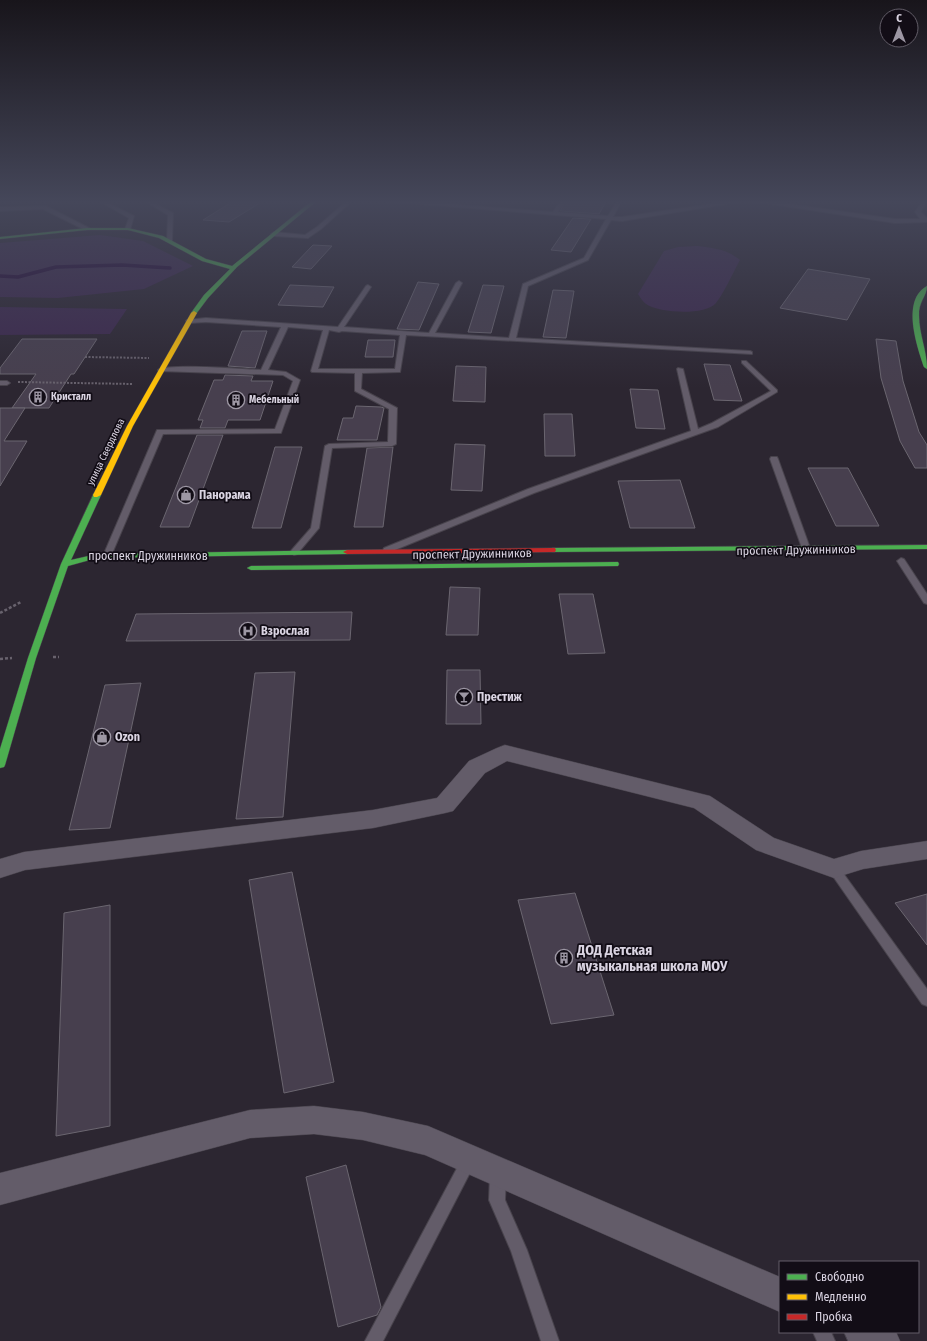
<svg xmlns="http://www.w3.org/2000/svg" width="927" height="1341" viewBox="0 0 927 1341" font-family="'Fira Sans Condensed',sans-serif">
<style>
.green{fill:#3c284d}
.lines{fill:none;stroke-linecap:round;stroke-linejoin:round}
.stream{stroke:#230736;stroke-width:3.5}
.building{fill:#473f4e;stroke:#6b6670}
.lane-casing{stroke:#48434c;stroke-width:2}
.street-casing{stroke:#48434c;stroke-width:1}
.fast-casing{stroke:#48434c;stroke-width:1}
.slow-casing{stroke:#48434c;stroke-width:1}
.jam-casing{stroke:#48434c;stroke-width:1}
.path-far1{stroke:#68626d;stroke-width:2;stroke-dasharray:2 1.5;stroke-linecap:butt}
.path{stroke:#68626d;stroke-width:2.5;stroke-dasharray:3 2;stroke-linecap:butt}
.lane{fill:#635c69;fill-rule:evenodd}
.street{fill:#635c69;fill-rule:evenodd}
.fast{fill:#4caf50;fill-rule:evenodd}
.slow{fill:#ffc107;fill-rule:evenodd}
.jam{fill:#c62828;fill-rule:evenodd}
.labels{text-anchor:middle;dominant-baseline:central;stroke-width:3.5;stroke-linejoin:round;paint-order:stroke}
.far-poi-label{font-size:10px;font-weight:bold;fill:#dad4e2;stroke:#120d16;text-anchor:start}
.far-street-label{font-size:10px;fill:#dad4e2;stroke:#120d16}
.poi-label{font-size:12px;font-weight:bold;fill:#dad4e2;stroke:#120d16;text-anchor:start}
.street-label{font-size:12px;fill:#dad4e2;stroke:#120d16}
.near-poi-label{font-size:14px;font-weight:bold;fill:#dad4e2;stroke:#120d16;text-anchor:start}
</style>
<rect width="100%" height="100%" fill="#2c2631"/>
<!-- green -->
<g class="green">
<path d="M100,235L143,241L193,266L144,289L58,298L0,297V243Z"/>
<path d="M697,246C713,248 727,249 740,260C734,271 723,295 716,303C705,316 659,313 646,304C643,302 640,297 638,294L664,251L678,247Z"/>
<path d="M0,307L127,309L110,334L0,335Z"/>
</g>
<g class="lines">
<!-- stream -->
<path class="stream" d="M0,276L18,277L56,267L122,265L170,268"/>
</g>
<!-- building -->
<g class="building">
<path d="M235,200L260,203L229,222L203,220Z"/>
<path d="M566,200H607L599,214L560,211Z"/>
<path d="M573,218L591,219L571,252L551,250Z"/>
<path d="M313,245L332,246L311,269L292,267Z"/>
<path d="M808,269L870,279L847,320L780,308Z"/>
<path d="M418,282L439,284L419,330L397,329Z"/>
<path d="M290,285L334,287L323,307L278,305Z"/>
<path d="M483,285L504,286L491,333L468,332Z"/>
<path d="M553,290L574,291L566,338L543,337Z"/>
<path d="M242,331H267L255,368L228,366Z"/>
<path d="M22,339H97L74,374H71L49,408H12L36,374H0V368Z"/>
<path d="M876,339L896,341L903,381L919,432L927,445V468H915L900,441L881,378Z"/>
<path d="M368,340H395L393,357H365Z"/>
<path d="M704,364L730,365L742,401L714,400Z"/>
<path d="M456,366L486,367L485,402L453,401Z"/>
<path d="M225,375L253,376L251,381H273L260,420H228L225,428H200L203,420H198L214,380H223Z"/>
<path d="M630,389L658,390L665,429L636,428Z"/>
<path d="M356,406L381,407L384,408L377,440H337L343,418H353Z"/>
<path d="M0,408H25L4,441H27L0,486Z"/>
<path d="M544,414H572L575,456H545Z"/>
<path d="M197,435H223L189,527H160Z"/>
<path d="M455,444L485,445L482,491L451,490Z"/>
<path d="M275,447H302L281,528H252Z"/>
<path d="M393,447L383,527H354L367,448Z"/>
<path d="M808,468H848L879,526H836Z"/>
<path d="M680,480L695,528H630L618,481Z"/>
<path d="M450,587L480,588L478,635H446Z"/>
<path d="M559,594H593L605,653L568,654Z"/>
<path d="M352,612L350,640L126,641L136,614Z"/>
<path d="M447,670H480L481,724H446Z"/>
<path d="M295,672L283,817L236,819L255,673Z"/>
<path d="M141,683L110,828L69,830L105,685Z"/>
<path d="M292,872L334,1082L284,1093L249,880Z"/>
<path d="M575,893L614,1015L551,1024L518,900Z"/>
<path d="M927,894V945L895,903Z"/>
<path d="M110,905V1126L56,1136L64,913Z"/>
<path d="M346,1165L381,1307L377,1315L338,1327L306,1177Z"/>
</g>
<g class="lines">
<defs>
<g id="lane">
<path d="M97,200H102L134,216L130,230L125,229L129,218Z"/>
<path d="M143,200H148L173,213L172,242L167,241L168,215Z"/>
<path d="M348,200H353L321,229L308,238L274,236L271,234L274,232L305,235L317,227Z"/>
<path d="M380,200H399L553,212L561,200H565L558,212L608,216L618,200H622L613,217H622L737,200H762L895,219H920L915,212L923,200H927L921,212L927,218V222L895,223L771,204L745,201L622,221L611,220L588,260L528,286L516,338L750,351L752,352V354L406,335L400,372L362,373L361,389L397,408L396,444L392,446L332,448L319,528L297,554L294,555L290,552L311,528L325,446L329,444L388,442L389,409L355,391V373L312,372L311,371L323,330L288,327L268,370L286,372L300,380L281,433L163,434L111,556L107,559L104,558L103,556L157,430L275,429L293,381L283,375L159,371L158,370C167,363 244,369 261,370L281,327L206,322L189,323L186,321L187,320L206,318L338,327L366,286L368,285L371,287L344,327L429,333L456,283L459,281L462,283L435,333L509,338L523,284L584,258L606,219L382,201ZM329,330L339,332L342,331L400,335L395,369H318Z"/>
<path d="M46,206L89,228L90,229L85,230L43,209L0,211V207Z"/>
<path d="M742,361H746L777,390V392L718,427L534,493L390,552H384L383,550L384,548L528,489L691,431L677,369L678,368L683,369L698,429L712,423L771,391L742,363Z"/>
<path d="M0,381H7L10,383L7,385H0Z"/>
<path d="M771,457H777L778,459L810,548L809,550L806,551L802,548L770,459Z"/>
<path d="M901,558L904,559L927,594V604L924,603L897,561Z"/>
<path d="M834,864L838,866L927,989V1006L922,1004L830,872L828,869L830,866Z"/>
<path d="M469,1153L474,1155L477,1160L474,1165L383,1341H365L464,1155Z"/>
<path d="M498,1168L503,1170L506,1175L505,1200L527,1250L559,1341H541L511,1251L489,1200L490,1175L493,1170Z"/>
<path d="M813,1332H831L835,1341H817Z"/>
</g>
<g id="street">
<path d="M505,745L710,796L774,838L834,859L861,851L927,841V859L863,869L834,878L756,850L694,808L507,761L485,773L453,811L445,813L373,828L25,870L0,878V859L24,852L373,810L437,798L469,761L497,748Z"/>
<path d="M314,1106L363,1112L428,1126L780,1277V1312L425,1155L363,1140L314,1134L250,1138L0,1205V1173L250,1110Z"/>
<path d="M844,1332H896L900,1341H848Z"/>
</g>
<g id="fast">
<path d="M313,200H318L237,267L208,298L196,314L194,315L191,313L204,295L230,269L202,261L159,238L128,230H87L0,239V237L87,228H128L163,236L206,259L232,266Z"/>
<path d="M927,286C927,296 918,302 919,316C919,334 927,351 927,369L924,367C917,346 901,300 927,286Z"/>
<path d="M94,493H97L101,495L71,560L97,554L347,550L351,552L347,554L97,558L68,566L36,658L5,765L4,767L0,768V749L28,658L61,564Z"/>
<path d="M927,545V549L552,552L548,550L552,548Z"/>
<path d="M615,562H618L619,564L618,566L251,570L247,568L251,566Z"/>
</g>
<path id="slow" d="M194,311L197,313L133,426L101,495L97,497H94L93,495L127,426L191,313Z"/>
<path id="jam" d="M552,548H555L556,550L555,552L347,554L343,552L347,550Z"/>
</defs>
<!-- lane casing -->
<use href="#lane" class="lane-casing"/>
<!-- street casing -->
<use href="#street" class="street-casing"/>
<!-- fast casing -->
<use href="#fast" class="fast-casing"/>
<!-- slow casing -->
<use href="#slow" class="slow-casing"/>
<!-- jam casing -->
<use href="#jam" class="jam-casing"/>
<!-- path-far1 -->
<g class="path-far1">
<path d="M85,357L149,358"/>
<path d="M18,382L133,384"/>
</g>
<!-- path -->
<g class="path">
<path d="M0,613L21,602"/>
<path d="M53,657H59"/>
<path d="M0,659L12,658"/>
</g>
<!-- lane -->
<use href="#lane" class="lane"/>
<!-- street -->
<use href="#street" class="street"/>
<!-- fast -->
<use href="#fast" class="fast"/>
<!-- slow -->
<use href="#slow" class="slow"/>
<!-- jam -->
<use href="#jam" class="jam"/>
</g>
<!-- sky -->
<linearGradient id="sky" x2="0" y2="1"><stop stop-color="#18151b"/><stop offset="0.52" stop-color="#45475a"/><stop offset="1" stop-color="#45475a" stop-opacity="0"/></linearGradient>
<rect width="927" height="388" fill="url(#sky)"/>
<!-- icons -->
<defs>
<symbol id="building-ring" viewBox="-11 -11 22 22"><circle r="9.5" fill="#120d16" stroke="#9d97a4" stroke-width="1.5"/><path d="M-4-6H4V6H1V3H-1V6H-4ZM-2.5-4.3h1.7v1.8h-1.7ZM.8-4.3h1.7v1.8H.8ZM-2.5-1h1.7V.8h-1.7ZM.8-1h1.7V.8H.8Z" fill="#9d97a4"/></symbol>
<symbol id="shop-ring" viewBox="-11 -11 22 22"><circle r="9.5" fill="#120d16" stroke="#9d97a4" stroke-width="1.5"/><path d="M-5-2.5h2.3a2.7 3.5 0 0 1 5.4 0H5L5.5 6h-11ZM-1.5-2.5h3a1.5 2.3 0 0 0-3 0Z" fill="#9d97a4"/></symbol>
<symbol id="hospital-ring" viewBox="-11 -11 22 22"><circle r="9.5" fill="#120d16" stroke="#9d97a4" stroke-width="1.5"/><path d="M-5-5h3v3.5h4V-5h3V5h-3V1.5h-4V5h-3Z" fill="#9d97a4"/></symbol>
<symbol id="bar-ring" viewBox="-11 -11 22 22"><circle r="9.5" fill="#120d16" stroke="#9d97a4" stroke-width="1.5"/><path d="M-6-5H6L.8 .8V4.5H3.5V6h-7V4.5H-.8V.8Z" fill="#9d97a4"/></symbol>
</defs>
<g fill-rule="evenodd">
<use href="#building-ring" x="28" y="387" width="20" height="20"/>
<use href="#building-ring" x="226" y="390" width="20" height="20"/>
<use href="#shop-ring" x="176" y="485" width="20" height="20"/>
<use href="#hospital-ring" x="238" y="621" width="20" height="20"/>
<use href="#bar-ring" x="454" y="687" width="20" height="20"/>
<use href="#shop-ring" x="92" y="727" width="20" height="20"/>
<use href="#building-ring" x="554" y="948" width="20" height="20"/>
</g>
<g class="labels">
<!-- far-poi labels -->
<g class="far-poi-label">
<text x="51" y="397">Кристалл</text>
<text x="249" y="400">Мебельный</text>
</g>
<!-- far-street labels -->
<g class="far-street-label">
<text transform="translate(106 452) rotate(-64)">улица Свердлова</text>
</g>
<!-- poi labels -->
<g class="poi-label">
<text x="199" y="495">Панорама</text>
<text x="261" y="631">Взрослая</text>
<text x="477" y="697">Престиж</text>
<text x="115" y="737">Ozon</text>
</g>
<!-- street labels -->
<g class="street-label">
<text transform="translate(796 550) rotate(-1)">проспект Дружинников</text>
<text transform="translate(472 554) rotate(-1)">проспект Дружинников</text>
<text x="148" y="556">проспект Дружинников</text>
</g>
<!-- near-poi labels -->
<g class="near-poi-label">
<text x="577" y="950">ДОД Детская<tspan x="577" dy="16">музыкальная школа МОУ</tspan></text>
</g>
</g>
<!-- legend -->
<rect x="779" y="1261" width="140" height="72" fill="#120d16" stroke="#625d68"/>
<rect x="787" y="1274" width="20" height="6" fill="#4caf50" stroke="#625d68"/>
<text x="815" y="1281" font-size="12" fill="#dad4e2">Свободно</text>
<rect x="787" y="1294" width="20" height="6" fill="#ffc107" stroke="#625d68"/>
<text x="815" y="1301" font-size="12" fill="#dad4e2">Медленно</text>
<rect x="787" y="1314" width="20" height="6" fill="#c62828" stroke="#625d68"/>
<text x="815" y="1321" font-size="12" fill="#dad4e2">Пробка</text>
<!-- north arrow -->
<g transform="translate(899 28)"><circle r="19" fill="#120d16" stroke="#625d68"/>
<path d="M0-3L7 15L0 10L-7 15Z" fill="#9d97a4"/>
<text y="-6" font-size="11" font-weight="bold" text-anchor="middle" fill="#dad4e2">С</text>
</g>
</svg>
